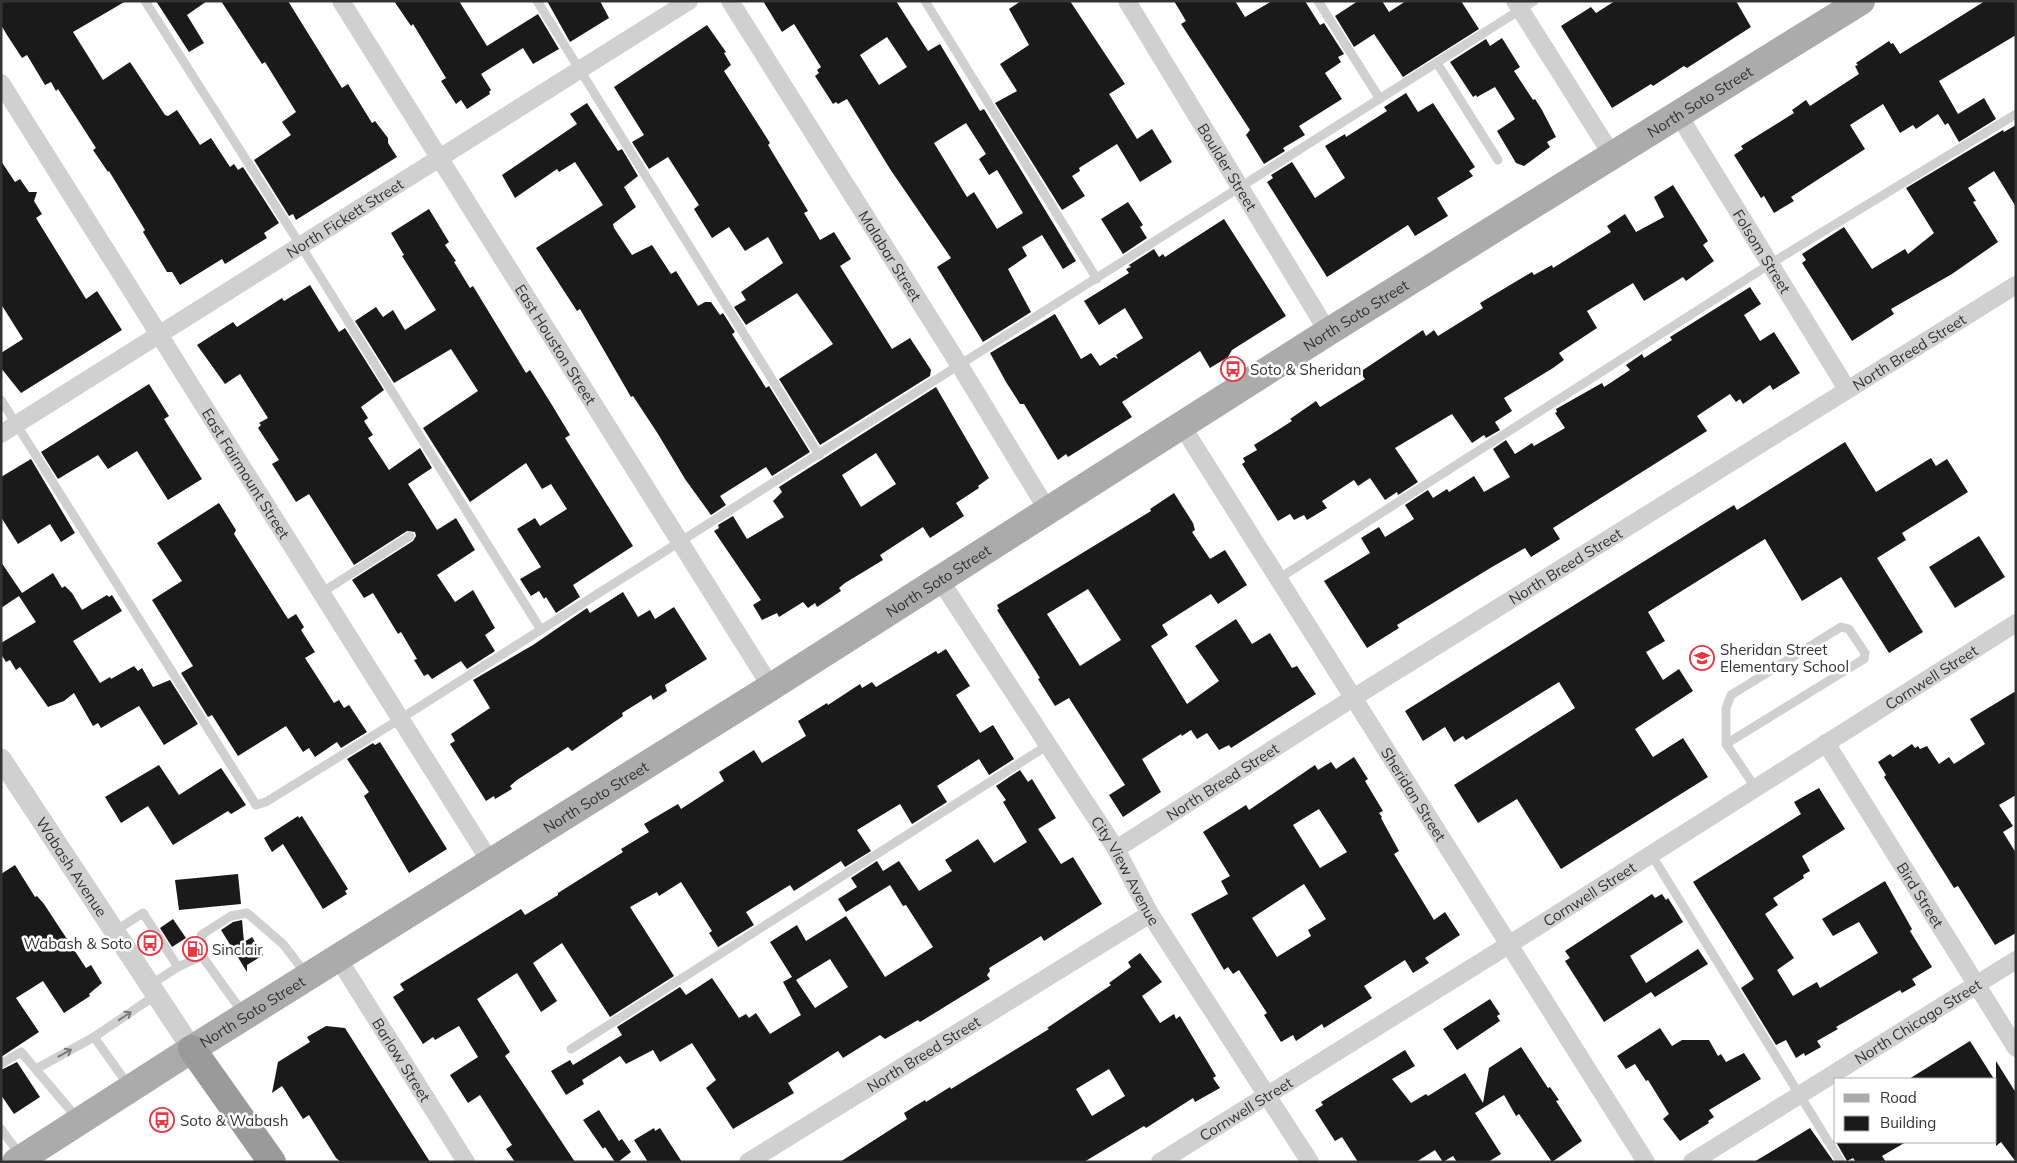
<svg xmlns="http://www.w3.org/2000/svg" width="2017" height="1163" viewBox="0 0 2017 1163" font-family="Mulish,sans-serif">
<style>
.building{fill:#1a1a1a;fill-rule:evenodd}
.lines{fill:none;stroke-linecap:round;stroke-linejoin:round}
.service{stroke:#d0d0d0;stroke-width:9}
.minor{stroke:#d0d0d0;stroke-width:18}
.tertiary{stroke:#d0d0d0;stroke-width:21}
.primary{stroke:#ababab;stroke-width:28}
.motorway{stroke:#9a9a9a;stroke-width:28}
.oneway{stroke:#7a7a7a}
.labels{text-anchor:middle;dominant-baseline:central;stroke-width:5;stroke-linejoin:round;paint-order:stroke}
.street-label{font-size:15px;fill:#333;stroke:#fff}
.poi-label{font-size:15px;fill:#333;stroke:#fff;text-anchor:start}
</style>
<rect width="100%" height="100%" fill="#fff"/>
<!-- building -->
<g class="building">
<path d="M1,1H126L73,32L103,80L130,62L165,115L168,116L177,110L200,145L211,138L230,167L234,164L238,170L243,167L279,223L264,233L267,238L225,264L222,259L180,285L172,272H167L143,232L145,230L109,171L108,172L93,150L96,148L58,89L56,91L51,82L45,85L27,55L22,58L7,35L1,25Z"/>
<path d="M156,1H207L187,15L204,43L189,52Z"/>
<path d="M221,1H288L342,88L348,84L372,123L375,121L388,138V143L397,157L296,220L293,214L289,216L254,160L291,135L282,122L296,112L265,62L262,64Z"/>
<path d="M394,1H459L487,46L538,14L559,49L533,64L523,48L481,74L491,90L489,92L490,94L467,109L461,100L456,104L441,81L446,78L413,24L411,26Z"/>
<path d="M547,1H600L609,18L570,42Z"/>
<path d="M763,1H896L928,51L940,44L980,111L984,109L1076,261L1063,269L1042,235L1022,247L1027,256L1008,269L1031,312L983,342L937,267L951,258L890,169L847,99L838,104L836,102L833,104L815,76L819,73L817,70L821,67L794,24L782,32ZM887,37L907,67L879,85L860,55ZM966,123L986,154L979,159L989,175L997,170L1023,213L997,229L974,192L967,197L934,143Z"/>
<path d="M1021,1H1070L1125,84L1109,94L1137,139L1152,129L1172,162L1140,182L1117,144L1079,168L1080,171L1072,176L1085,196L1062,210L995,103L1017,91L1000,64L1029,45L1009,9Z"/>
<path d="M1174,1H1235L1245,17L1272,1H1305L1320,25L1324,23L1344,54L1338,57L1341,62L1325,73L1342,99L1299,126L1305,135L1283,148L1285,151L1264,164L1246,135L1250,130L1181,24L1186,21Z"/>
<path d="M1358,1H1382L1389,12L1406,1H1461L1479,29L1403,77L1374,34L1354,47L1335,16Z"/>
<path d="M1615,1H1736L1751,27L1687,68L1684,66L1653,86L1651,84L1612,108L1561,26L1591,7L1596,13Z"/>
<path d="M1985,1H2016V35L1939,81L1958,114L1984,98L1996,119L1959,142L1948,123L1945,125L1938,114L1916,129L1913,125L1900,133L1883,104L1850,125L1865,149L1791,197L1794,201L1774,213L1764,196L1761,198L1734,155L1743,149L1741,146L1794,113L1792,110L1806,100L1810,106L1859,74L1855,66L1858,65L1856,63L1889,41L1891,44L1893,43L1900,54Z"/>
<path d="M707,25L726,52L724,53L731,65L724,71L770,143L768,145L808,211L804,213L820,240L834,232L851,259L840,266L892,349L910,338L931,370L930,376L820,445L779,379L833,344L797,293L746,325L734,307L746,300L741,292L783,263L768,237L745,251L729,227L712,238L694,209L699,205L668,157L649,169L632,142L644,135L614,87Z"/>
<path d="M1502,38L1520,67L1514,71L1533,100L1535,99L1542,110L1556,137L1547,142L1550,147L1524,166L1516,163L1497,131L1515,119L1495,87L1477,97L1476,95L1473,97L1450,62L1486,39L1490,46Z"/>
<path d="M1406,93L1418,112L1433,103L1475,167L1469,171L1473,176L1437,198L1448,216L1415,236L1408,225L1327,277L1267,182L1273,178L1271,175L1292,162L1315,198L1345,178L1325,146L1345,134L1346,137L1387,111L1384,107Z"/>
<path d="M587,103L618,151L622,149L638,176L624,187L636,207L613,224L614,228L632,255L652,245L671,274L676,271L698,306L705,302H711L720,315L723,313L735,332L732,334L766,388L769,386L810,452L772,476L766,467L720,496L726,505L711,515L685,479L658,434L633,396L631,397L580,309L577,311L536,248L603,205L575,162L559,172L557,169L515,198L502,175L577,124L570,114Z"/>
<path d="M2016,125V207L1994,171L1968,188L1976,201L1973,202L1998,242L1952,274L1891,309L1894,314L1852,341L1802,263L1806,260L1802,254L1844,227L1872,269L1905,249L1908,254L1934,233L1906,188L2003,130L2004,132Z"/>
<path d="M1,161L15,182L20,179L29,192H37L34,201L42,214L36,218L86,299L97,291L122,330L21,393L1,368V353L23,339L1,304Z"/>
<path d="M1673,185L1708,241L1703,245L1714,261L1686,281L1683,277L1644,301L1633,283L1587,311L1597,328L1559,353L1564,360L1553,368L1504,398L1512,411L1495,422L1500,430L1486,438L1484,435L1472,443L1452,414L1395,448L1418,482L1398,495L1397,492L1385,500L1370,478L1358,486L1354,480L1322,501L1327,508L1307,520L1304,515L1294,520L1290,514L1278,521L1242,464L1245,462L1243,458L1257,450L1254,445L1292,421L1290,419L1316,401L1320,407L1365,379L1360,372L1423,330L1426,336L1434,330L1438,336L1483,308L1480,303L1532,272L1534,275L1552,265L1553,268L1611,232L1607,226L1625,214L1636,232L1664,217L1654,197Z"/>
<path d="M1128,202L1143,225L1140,227L1147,238L1123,254L1101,219Z"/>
<path d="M429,209L449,242L445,245L456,261L454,262L470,288L473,286L526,373L530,370L552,405L570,435L565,438L633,546L573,585L580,597L556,613L546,597L544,599L539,591L531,596L520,579L541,567L517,529L535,518L540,526L567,509L551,484L542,489L526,463L470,502L423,428L478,391L451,349L394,383L355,321L376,307L383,317L393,310L405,330L436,310L402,256L404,255L391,233Z"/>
<path d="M1224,219L1286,316L1232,350L1228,357L1210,368L1200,351L1122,402L1132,417L1068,457L1066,454L1058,460L1024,404H1020L1006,382L990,353L1055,314L1081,359L1091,353L1100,366L1114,357L1118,359L1116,355L1143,338L1125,308L1099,325L1084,301L1129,273L1126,269L1131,267L1129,265L1154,249L1159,257L1163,254L1165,257Z"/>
<path d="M310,285L339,332L345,328L384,390L361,407L368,418L364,421L373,435L368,438L389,470L420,448L432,468L408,484L437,530L456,518L475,550L437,575L455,602L473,590L495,628L485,635L495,651L467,669L461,661L432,679L428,674L424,676L414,660L417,659L401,632L398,634L373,593L364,598L352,580L413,541L416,536L415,532L407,531L354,565L309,494L296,502L272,464L279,460L258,428L261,425L259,423L268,418L240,374L225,384L197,345L233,322L237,327L282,298L284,301Z"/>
<path d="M1750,287L1761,304L1744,315L1760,341L1774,332L1800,373L1773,390L1770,385L1743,404L1740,399L1736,402L1730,394L1697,416L1707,431L1553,528L1560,539L1531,557L1525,548L1492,567L1397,625L1399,628L1367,648L1324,581L1370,553L1361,538L1379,527L1385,537L1414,519L1405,505L1428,490L1433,498L1447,489L1449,492L1474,476L1484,492L1510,477L1493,449L1506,440L1515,454L1532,443L1534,446L1565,428L1555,413L1557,412L1556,409L1602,383L1604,387L1630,370L1626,365L1642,354L1644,358L1672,340L1670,337Z"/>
<path d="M149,384L169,416L164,419L202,479L168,500L137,451L108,469L98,455L58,479L41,452Z"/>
<path d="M936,387L989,478L978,486L979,488L956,503L964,516L930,538L923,527L880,555L883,560L845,583L839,588L841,591L817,607L815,603L808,608L803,602L779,617L777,613L762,620L753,605L761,600L714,531L719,528L718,525L733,516L747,539L784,517L773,501L782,492L779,487ZM876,453L896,484L861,507L842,475Z"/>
<path d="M1845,442L1876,492L1931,458L1936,466L1947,459L1968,492L1902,533L1906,540L1877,558L1923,632L1889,653L1841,577L1802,601L1765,539L1648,612L1665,641L1646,652L1663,680L1679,669L1693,691L1635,729L1653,757L1683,738L1708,777L1561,869L1517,799L1478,823L1454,785L1575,708L1559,682L1466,740L1463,736L1454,742L1445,727L1423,741L1405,711L1734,505L1737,510Z"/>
<path d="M31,459L75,533L61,542L50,524L18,544L1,517V477Z"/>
<path d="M1174,493L1193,523L1195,530L1192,532L1210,559L1225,550L1247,585L1218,604L1211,594L1162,625L1168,635L1151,646L1187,704L1219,681L1195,646L1236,619L1252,644L1270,633L1292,668L1297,666L1316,694L1231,748L1229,745L1219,750L1207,733L1197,739L1191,730L1182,736L1181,734L1142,759L1161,792L1123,817L1109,795L1125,785L1069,698L1055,706L1038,679L1040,678L997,610L999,609L997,605L1151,511L1150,509ZM1088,589L1121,640L1080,666L1047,614Z"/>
<path d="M219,503L236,530L234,534L288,619L296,614L304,627L301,630L315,652L305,658L334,703L339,700L344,708L349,705L367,732L341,748L337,742L315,757L309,748L303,752L286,726L238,756L212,715L208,717L181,673L193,666L152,600L182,581L157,543Z"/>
<path d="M1979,536L2005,577L1955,608L1929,567Z"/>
<path d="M1,562L22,593L53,573L62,588L65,586L72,593L82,610L107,595L109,597L112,595L122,611L73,641L100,683L110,677L111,679L134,666L138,671L142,668L153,687L170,680L198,724L164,745L139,706L101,728L98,723L93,726L74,693L64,701L48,707L20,667L16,670L10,660L6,662L1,654V643L36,622L19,596L1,608Z"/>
<path d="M623,592L638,617L650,610L655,619L674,607L707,659L665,685L667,691L653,700L651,695L622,713L623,716L572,751L568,747L517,780L510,786L512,789L495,799L494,796L486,801L450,744L455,741L451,734L490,708L473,680L533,645L587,608L590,613Z"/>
<path d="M946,649L970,686L956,695L980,733L993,725L1014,759L989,775L979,759L937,786L947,802L912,824L900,804L857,830L871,851L845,867L841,861L794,891L790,885L746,912L754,925L718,947L709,933L712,931L681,882L659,896L657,892L630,907L674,976L610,1017L562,943L533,963L557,1001L541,1012L517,973L477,999L510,1052L505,1056L575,1162H515L506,1149L512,1145L480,1095L468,1103L450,1075L478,1057L459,1026L435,1040L433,1037L423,1044L393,997L404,990L400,984L521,909L525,915L558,895V893L623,852L621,849L649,832L644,824L678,804L681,809L724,781L719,772L754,750L762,763L806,736L798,721L827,703L828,705L860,684L862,688L872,682L876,687L936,651L938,654Z"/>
<path d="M2016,691V795L1999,805L2013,826L2003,832L2016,853V933L1995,945L1958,886L1954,888L1884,777L1886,775L1878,762L1890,754L1893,757L1912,744L1915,748L1918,746L1920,749L1927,746L1939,764L1949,757L1954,764L1985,744L1970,719Z"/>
<path d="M380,742L447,849L409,873L364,796L369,792L347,759L373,743L375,745Z"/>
<path d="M1354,757L1368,779L1365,781L1383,811L1379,813L1382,817L1381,818L1399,851L1394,854L1434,920L1445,912L1460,935L1425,958L1429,963L1413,973L1405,960L1364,986L1372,998L1324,1028L1322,1024L1296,1041L1293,1035L1281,1042L1264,1015L1267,1013L1239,970L1233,974L1228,967L1224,970L1191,914L1228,894L1221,881L1230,876L1203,832L1246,805L1249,810L1315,765L1318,770L1331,762L1336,769ZM1319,809L1347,852L1320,868L1293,825ZM1304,884L1326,919L1308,930L1311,936L1277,957L1252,918Z"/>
<path d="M159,765L179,795L221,768L246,805L231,814L228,811L173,845L148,806L121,823L105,797Z"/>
<path d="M1020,770L1028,782L1032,779L1056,818L1038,829L1061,864L1073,857L1102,904L1044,941L1041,936L989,968L990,971L987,975L990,979L920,1022L918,1020L885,1039L880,1035L843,1058L838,1051L788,1083L794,1093L733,1129L706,1088L716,1080L692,1043L660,1062L653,1050L626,1064L620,1056L582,1080L584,1084L566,1095L551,1071L570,1060L573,1065L622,1035L617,1027L680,987L686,995L712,978L739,1018L746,1014L749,1018L756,1013L770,1034L801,1015L783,982L792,977L770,942L797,925L806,941L846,916L885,977L933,947L906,905L903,906L890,885L846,912L838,899L857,887L851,878L877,861L883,871L899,861L919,891L952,871L945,860L978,839L994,863L1027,842L1003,802L1006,800L996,786ZM830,959L848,987L815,1008L796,980Z"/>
<path d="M1819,788L1845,829L1802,856L1810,871L1803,875L1804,878L1773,898L1778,905L1765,914L1794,958L1777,970L1793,996L1817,982L1820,988L1878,953L1859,922L1833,936L1822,919L1885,881L1912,929L1910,931L1932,967L1912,979L1916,985L1902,993L1900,990L1836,1027L1838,1029L1817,1041L1821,1047L1805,1056L1804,1053L1796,1058L1786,1040L1776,1045L1741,988L1754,979L1693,882L1801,814L1794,802Z"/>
<path d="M298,816L299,818L302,816L348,889L345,891L347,894L323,909L283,844L272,852L264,838Z"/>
<path d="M15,865L35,897L37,896L44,904L86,968L91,965L102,983L89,994L90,996L64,1013L43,981L16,998L39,1032L1,1057V874Z"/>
<path d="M238,874L241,904L179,910L175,880Z"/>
<path d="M1652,894L1655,898L1662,894L1666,900L1668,898L1683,922L1630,956L1646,983L1698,949L1708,964L1655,997L1651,992L1604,1022L1565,961L1570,958L1565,951Z"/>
<path d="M173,919L186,938L172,947L160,928Z"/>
<path d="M242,920L244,942L252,937L263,955L247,965V972L221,930L233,922Z"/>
<path d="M1140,953L1162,982L1142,996L1160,1023L1174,1014L1176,1019L1180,1016L1216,1076L1213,1078L1220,1088L1195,1102L1193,1098L1146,1128L1144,1126L1084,1162H840L907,1119L904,1113L925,1100L926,1102L950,1087L951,1089L1049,1029L1047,1028L1111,985L1109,983L1131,967L1128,962ZM1109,1069L1125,1096L1092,1116L1076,1089Z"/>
<path d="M1490,999L1500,1014L1497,1016L1500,1021L1457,1050L1443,1029Z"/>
<path d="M326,1026L345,1028L430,1162H341L336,1158L309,1115L303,1119L282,1086L272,1093L278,1062L310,1042L307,1037Z"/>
<path d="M1660,1028L1672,1046L1682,1040H1709L1718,1056L1721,1054L1726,1062L1744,1053L1761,1079L1709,1110L1714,1117L1708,1121L1709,1123L1680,1141L1663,1119L1669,1114L1648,1080L1646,1081L1635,1064L1626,1069L1617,1056Z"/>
<path d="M1970,1041L1994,1079H1909L1941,1059Z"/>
<path d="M1521,1047L1548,1088L1550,1087L1559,1100L1556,1101L1582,1141L1552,1162L1519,1114L1516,1116L1504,1095L1475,1113L1501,1154L1488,1162H1457L1453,1156L1443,1162L1435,1150L1416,1162H1358L1342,1137L1335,1141L1315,1110L1323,1105L1321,1102L1405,1050L1415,1066L1392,1079L1411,1103L1426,1094L1428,1096L1465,1073L1483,1103L1489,1068Z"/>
<path d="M1996,1061L2016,1093V1162L2001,1142L1996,1146Z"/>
<path d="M17,1062L40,1097L14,1114L1,1095V1070Z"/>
<path d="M599,1110L619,1141L622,1139L631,1152L618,1162H615L605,1147L603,1149L583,1120Z"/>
<path d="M654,1128L655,1131L660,1128L682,1162H648L634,1140Z"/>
<path d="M1810,1128L1834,1162H1754Z"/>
<path d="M1836,1142H1906L1882,1156L1886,1162H1856L1853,1158L1847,1161Z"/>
</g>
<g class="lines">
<!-- service -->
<g class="service">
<path d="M145,1L301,246L541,630"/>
<path d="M537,1L819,455"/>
<path d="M925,1L1097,279"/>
<path d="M1318,1L1380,99"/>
<path d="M1437,63L1498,160"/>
<path d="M1,400L256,805L266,802L400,719L1534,1"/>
<path d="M1278,579L1770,264L2016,114"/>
<path d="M321,593L410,536"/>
<path d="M1726,744V708L1731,695L1841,627L1849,629L1865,653L1864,659L1726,744L1755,787"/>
<path d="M1651,854L1841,1162"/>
<path d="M115,931L143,913L178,967L150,985"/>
<path d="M202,956L201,935L231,916L247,913L283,944L306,974"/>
<path d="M178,967L202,956L243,1013"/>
<path d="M94,1037L129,1086"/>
<path d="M571,1049L1048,745"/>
<path d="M1,1064L21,1052L78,1119"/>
<path d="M36,1069L94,1037L156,995"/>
<path d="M1,1129L20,1155"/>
</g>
<!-- minor -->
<g class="minor">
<path id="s1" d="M341,1L771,687"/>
<path id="s2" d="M730,1L960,366L1048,511"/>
<path id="s3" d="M1127,1L1328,332"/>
<path d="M1515,1L1612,155"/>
<path id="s4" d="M1,83L491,863"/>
<path id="s5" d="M1678,114L1847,389"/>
<path id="s6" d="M1182,426L1646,1162"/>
<path id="s7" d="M1,434L689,1"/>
<path id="s8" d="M940,580L1116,849L1150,914L1310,1162"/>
<path id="s9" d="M1826,743L2016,1048"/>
<path id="s10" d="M1116,849L1353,698L2016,285"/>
<path id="s11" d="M338,958L466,1162"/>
<path id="s12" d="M748,1162L1150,914"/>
<path id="s13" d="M1160,1162L1510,944L2016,623"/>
<path id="s14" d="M1692,1162L2016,960"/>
</g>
<!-- tertiary -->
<path class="tertiary" id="s15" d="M1,759L192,1049"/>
<!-- primary -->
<path class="primary" id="s16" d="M16,1162L192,1049L771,687L1328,332L1861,1"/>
<!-- motorway -->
<path class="motorway" d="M192,1049L272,1162"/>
</g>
<!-- one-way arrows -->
<defs><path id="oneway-shaft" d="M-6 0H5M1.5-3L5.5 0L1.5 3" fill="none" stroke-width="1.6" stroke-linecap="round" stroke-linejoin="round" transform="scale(1.25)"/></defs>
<g class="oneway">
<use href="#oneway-shaft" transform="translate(125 1016) rotate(-34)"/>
<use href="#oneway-shaft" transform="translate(65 1053) rotate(-29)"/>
</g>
<!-- icons -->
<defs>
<symbol id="bus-ring" viewBox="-11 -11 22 22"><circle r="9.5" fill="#fff" stroke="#e63946" stroke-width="1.5"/><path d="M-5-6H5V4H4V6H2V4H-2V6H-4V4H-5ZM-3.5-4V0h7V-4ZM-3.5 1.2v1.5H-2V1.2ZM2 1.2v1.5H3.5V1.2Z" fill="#e63946"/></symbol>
<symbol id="school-ring" viewBox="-11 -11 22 22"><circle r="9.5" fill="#fff" stroke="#e63946" stroke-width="1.5"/><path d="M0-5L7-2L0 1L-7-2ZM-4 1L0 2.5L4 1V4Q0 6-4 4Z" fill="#e63946"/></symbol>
<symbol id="fuel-ring" viewBox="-11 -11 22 22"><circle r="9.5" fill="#fff" stroke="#e63946" stroke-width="1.5"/><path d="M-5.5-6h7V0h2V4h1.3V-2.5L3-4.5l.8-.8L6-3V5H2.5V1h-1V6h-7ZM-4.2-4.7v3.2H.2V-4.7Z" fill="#e63946"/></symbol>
</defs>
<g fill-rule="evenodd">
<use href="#bus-ring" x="1219" y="355" width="28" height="28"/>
<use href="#school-ring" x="1688" y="644" width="28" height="28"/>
<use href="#bus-ring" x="136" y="929" width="28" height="28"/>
<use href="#fuel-ring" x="181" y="935" width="28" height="28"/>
<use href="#bus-ring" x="148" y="1106" width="28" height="28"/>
</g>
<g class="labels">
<!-- street labels -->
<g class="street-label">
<text stroke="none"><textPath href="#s16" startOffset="1990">North Soto Street</textPath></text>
<text stroke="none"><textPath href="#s3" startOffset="194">Boulder Street</textPath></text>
<text stroke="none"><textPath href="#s7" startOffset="406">North Fickett Street</textPath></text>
<text stroke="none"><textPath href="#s5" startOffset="161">Folsom Street</textPath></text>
<text stroke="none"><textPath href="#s2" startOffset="301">Malabar Street</textPath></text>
<text stroke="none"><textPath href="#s16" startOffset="1585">North Soto Street</textPath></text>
<text stroke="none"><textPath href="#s1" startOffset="405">East Houston Street</textPath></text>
<text stroke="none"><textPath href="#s10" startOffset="936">North Breed Street</textPath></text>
<text stroke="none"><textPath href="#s4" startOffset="461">East Fairmount Street</textPath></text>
<text stroke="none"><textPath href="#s10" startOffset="531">North Breed Street</textPath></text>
<text stroke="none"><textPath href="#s16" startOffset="1090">North Soto Street</textPath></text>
<text stroke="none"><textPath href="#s13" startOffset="911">Cornwell Street</textPath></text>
<text stroke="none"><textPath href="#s10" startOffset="126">North Breed Street</textPath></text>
<text stroke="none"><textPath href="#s6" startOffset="435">Sheridan Street</textPath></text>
<text stroke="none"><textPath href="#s16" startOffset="685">North Soto Street</textPath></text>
<text stroke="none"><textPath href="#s15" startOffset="129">Wabash Avenue</textPath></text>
<text stroke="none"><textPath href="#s8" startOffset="345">City View Avenue</textPath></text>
<text stroke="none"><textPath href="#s13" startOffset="506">Cornwell Street</textPath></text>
<text stroke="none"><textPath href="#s9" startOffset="179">Bird Street</textPath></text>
<text stroke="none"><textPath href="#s16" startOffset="280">North Soto Street</textPath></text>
<text stroke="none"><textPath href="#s14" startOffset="266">North Chicago Street</textPath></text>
<text stroke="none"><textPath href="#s12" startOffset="206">North Breed Street</textPath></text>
<text stroke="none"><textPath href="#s11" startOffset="120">Barlow Street</textPath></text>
<text stroke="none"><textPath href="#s13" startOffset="101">Cornwell Street</textPath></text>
</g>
<!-- poi labels -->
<g class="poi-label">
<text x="1250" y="369">Soto &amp; Sheridan</text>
<text x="1720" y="649">Sheridan Street<tspan x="1720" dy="17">Elementary School</tspan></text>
<text x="132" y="943" text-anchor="end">Wabash &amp; Soto</text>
<text x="212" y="949">Sinclair</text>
<text x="180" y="1120">Soto &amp; Wabash</text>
</g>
</g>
<!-- border -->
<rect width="2017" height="1163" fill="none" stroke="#333333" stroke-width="5"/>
<!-- legend -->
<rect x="1834" y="1078" width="162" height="65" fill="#ffffff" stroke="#adadad"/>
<rect x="1844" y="1094" width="25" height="8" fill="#ababab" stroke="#adadad"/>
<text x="1880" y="1103" font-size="15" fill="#333333">Road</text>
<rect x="1844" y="1116" width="25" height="15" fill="#1a1a1a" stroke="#adadad"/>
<text x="1880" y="1128" font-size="15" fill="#333333">Building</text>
</svg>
